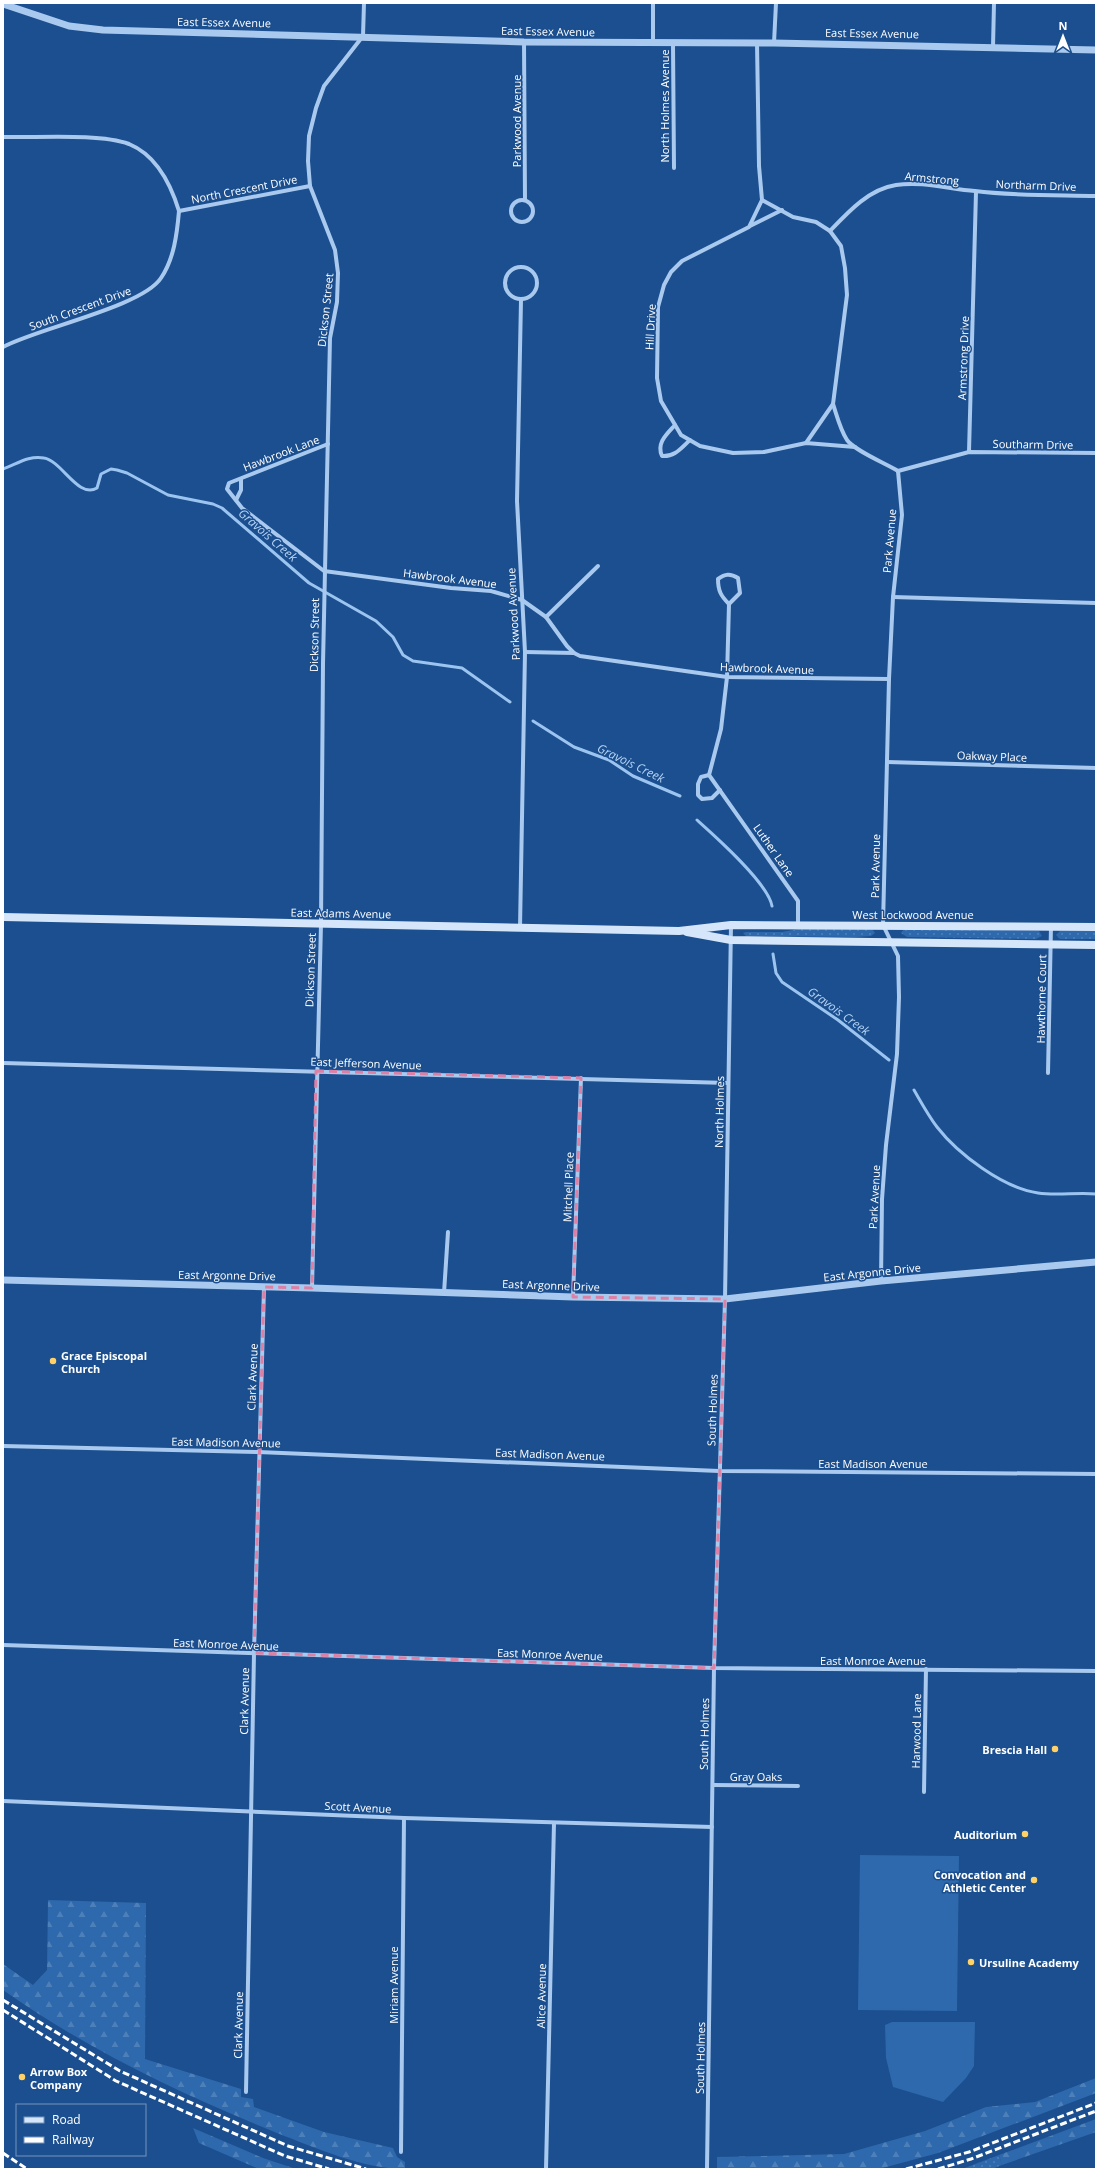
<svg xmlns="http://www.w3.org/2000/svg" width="1099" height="2172" viewBox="0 0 1099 2172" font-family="'Open Sans',sans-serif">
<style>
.grass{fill:url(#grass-dots)}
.forest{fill:url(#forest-firs)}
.garden{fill:#2e69ad}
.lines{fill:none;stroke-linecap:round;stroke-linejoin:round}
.stream{stroke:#9cc4f0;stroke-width:3}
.minor{stroke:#a9c9ee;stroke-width:4}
.tertiary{stroke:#a9c9ee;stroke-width:7}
.secondary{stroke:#d6e6fa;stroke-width:8}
.rail{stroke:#fff;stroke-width:3;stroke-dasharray:7 3;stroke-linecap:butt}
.marked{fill:none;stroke:#dd80a5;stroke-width:3;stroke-dasharray:8 5;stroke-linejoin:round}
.poi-dot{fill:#ffd166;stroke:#1b4f8f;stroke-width:1.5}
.labels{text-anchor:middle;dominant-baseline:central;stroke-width:3;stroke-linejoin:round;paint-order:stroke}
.street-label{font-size:11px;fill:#fff;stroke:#1b4f8f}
.poi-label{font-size:11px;font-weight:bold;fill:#fff;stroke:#1b4f8f;text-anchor:start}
.water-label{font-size:12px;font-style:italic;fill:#b5d3f5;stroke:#1b4f8f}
</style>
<defs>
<pattern id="grass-dots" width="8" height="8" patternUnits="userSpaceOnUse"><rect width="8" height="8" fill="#2e69ad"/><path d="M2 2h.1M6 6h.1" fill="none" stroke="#4d80b9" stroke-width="1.8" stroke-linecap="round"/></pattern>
<pattern id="forest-firs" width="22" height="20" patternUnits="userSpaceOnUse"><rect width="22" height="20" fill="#2e69ad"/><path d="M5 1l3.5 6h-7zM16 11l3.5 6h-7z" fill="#4d80b9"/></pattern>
</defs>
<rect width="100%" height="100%" fill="#1b4f8f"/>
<!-- grass -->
<g class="grass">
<path d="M810,927L872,929L875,933L871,936L856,937L746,936L743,933L746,932H782Z"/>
<path d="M904,929L1034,931H1039L1042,936L1036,939L907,937L901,933Z"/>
<path d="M1060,931H1096V939H1060L1056,935Z"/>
<path d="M999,2155L1002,2165L992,2169H962Z"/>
</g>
<!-- forest -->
<g class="forest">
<path d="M48,1900L146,1903L145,2059L241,2089V2097L253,2099L254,2107L324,2132L393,2148L397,2157L405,2162V2169C363,2169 316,2148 277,2133C181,2094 88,2050 3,1990V1964L33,1985L47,1970Z"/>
<path d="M1096,2078V2093L938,2153L879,2169H717V2157L844,2154L925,2131L986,2107L1035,2102Z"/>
<path d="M1096,2119V2132L1002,2165L999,2155Z"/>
<path d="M193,2128L263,2158L296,2169H259L199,2143Z"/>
</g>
<!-- garden -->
<g class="garden">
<path d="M860,1855L959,1856L957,2011L858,2010Z"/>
<path d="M892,2022H975L974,2066L966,2078L943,2102L893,2087L886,2058L885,2025Z"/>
</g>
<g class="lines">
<!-- stream -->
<g class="stream">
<path d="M3,469C17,464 29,455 44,458C62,461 78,499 97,488L101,474L111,469L117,470L127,473L168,495L213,504L222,508L309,583L376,621L393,637L403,655L413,661L462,668L510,702"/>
<path d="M533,721L574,747L609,760L633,776L680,796"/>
<path d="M697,820C716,837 768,883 772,906"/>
<path d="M773,954L776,973L782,982L838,1020L889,1060"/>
<path d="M914,1090C921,1102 928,1115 937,1127C958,1154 1003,1188 1038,1193C1057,1196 1077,1192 1096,1194"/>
</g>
<!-- minor -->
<g class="minor">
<path d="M653,3V43"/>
<path d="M524,42L525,200"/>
<path d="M757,43L759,166L762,200L793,217L816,222L830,231L841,246L845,268L847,295L833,404L806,443"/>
<path d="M774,43L776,3"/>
<path d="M673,44L674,168"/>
<path d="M993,47L994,3"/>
<path d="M3,137C36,138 99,133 129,144C156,155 171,185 179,211L310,186"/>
<circle cx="522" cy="211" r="11"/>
<path d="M762,200L749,227L682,261L671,272L664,285L658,307L657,378L661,401L681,435L700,446L733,453L764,452L806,443L855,447"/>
<path d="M750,226L782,210"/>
<path d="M830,231C848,212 869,189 896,185C922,181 949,189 975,191C1014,196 1056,195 1096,196"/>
<circle cx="521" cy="283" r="16"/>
<path d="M3,347C38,328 142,307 161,278C174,259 177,234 179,211"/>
<path d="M833,404C837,416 840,429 847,440C855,451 885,463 898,471"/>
<path d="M675,425C667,434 656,443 662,456C675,457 681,448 690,440"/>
<path d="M328,444L229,483L227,489L242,508L324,571L451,588L491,591L522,600L546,617L567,646L574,653L580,656L727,677L889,679"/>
<path d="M969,452L976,192"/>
<path d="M898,471L969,452L1096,453"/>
<path d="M236,500L241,490V479"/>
<path d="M893,597L1096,603"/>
<path d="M729,604C721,596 718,591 718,579C725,574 730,573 738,578L740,593L729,604L727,677L721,729L709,775L798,901V925"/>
<path d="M546,617L598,566"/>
<path d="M525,652L574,653"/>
<path d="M887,762L1096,768"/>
<path d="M709,775L701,777L698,784V795L702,799L712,798L720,790"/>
<path d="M520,928L525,652L517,501L521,300"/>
<path d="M3,1063L728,1083"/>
<path d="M1048,1073L1051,926"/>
<path d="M881,1281L882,1199L886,1145L897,1054L899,997L898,956L883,925L889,679L893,597L902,515L898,471"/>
<path d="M312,1288L321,924L323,664L330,338L337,302L338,273L335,250L310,186L308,161L309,136L316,108L324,86L363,36L364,3"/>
<path d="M444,1293L448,1232"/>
<path d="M573,1297L581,1078"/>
<path d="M3,1446L258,1452L719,1471L1096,1474"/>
<path d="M3,1645L714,1668L1096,1671"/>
<path d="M713,1785L798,1786"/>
<path d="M924,1792L926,1669"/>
<path d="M3,1801L404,1818L712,1827"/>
<path d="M246,2092L254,1653L264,1287"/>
<path d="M401,2152L404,1818"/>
<path d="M546,2169L554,1823"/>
<path d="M707,2169L714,1668L725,1299L731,925"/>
</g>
<!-- tertiary -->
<g class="tertiary">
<path d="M3,4L69,26L103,30L524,42L774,43L1096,50"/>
<path d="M3,1280L312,1288L573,1297L725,1299L881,1281L1096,1262"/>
</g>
<!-- secondary -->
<g class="secondary">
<path d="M3,917L679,931L731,925L1096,927"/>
<path d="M687,932L731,940L1096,945"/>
</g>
<!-- rail -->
<g class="rail">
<path d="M3,2000L120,2071L288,2146L366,2169"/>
<path d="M3,2010L116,2081L285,2156L329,2169"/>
<path d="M3,2153L27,2169"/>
<path d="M906,2169L969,2152L1096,2103"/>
<path d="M938,2169L971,2159L1096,2111"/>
</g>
</g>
<!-- marked area -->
<path class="marked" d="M316,1071L581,1078L573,1297L725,1299L714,1668L254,1653L264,1287L312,1288Z"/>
<!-- markers -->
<g class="poi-dot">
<circle cx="53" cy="1361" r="4"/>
<circle cx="1055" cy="1749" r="4"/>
<circle cx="1025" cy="1834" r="4"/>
<circle cx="1034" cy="1880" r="4"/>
<circle cx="971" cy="1962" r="4"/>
<circle cx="22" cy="2077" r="4"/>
</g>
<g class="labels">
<!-- street labels -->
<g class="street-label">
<text transform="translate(224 22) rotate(1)">East Essex Avenue</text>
<text transform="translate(548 31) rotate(1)">East Essex Avenue</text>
<text transform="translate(872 33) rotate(1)">East Essex Avenue</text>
<text transform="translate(664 106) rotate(-90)">North Holmes Avenue</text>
<text transform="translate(516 121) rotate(-90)">Parkwood Avenue</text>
<text transform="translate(932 178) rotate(5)">Armstrong</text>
<text transform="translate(1036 185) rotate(2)">Northarm Drive</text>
<text transform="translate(244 189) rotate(-11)">North Crescent Drive</text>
<text transform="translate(80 308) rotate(-20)">South Crescent Drive</text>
<text transform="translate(325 310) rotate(-84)">Dickson Street</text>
<text transform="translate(650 327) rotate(-87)">Hill Drive</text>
<text transform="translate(963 358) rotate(-88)">Armstrong Drive</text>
<text transform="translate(1033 444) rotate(1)">Southarm Drive</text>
<text transform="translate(281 453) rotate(-21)">Hawbrook Lane</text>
<text transform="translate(889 541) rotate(-85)">Park Avenue</text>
<text transform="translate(450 578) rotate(7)">Hawbrook Avenue</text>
<text transform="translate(513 614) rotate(-93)">Parkwood Avenue</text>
<text transform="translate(314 635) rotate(-89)">Dickson Street</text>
<text transform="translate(767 668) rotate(2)">Hawbrook Avenue</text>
<text transform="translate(992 756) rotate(2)">Oakway Place</text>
<text transform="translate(774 850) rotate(55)">Luther Lane</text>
<text transform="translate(875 866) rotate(-89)">Park Avenue</text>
<text transform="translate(341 913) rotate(1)">East Adams Avenue</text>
<text x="913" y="914">West Lockwood Avenue</text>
<text transform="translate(310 970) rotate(-88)">Dickson Street</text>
<text transform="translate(1041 999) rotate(-89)">Hawthorne Court</text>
<text transform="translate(366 1063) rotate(2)">East Jefferson Avenue</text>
<text transform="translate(719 1112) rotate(-89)">North Holmes</text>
<text transform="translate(568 1187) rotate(-88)">Mitchell Place</text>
<text transform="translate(874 1197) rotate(-87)">Park Avenue</text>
<text transform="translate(872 1272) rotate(-6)">East Argonne Drive</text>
<text transform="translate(227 1275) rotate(1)">East Argonne Drive</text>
<text transform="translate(551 1285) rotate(2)">East Argonne Drive</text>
<text transform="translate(252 1377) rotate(-88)">Clark Avenue</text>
<text transform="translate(712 1410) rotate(-88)">South Holmes</text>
<text transform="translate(226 1442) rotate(1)">East Madison Avenue</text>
<text transform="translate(550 1454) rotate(2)">East Madison Avenue</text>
<text x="873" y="1463">East Madison Avenue</text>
<text transform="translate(226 1644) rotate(2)">East Monroe Avenue</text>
<text transform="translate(550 1654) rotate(2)">East Monroe Avenue</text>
<text x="873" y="1660">East Monroe Avenue</text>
<text transform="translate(244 1701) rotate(-89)">Clark Avenue</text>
<text transform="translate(916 1731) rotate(-89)">Harwood Lane</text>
<text transform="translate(704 1734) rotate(-89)">South Holmes</text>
<text x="756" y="1776">Gray Oaks</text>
<text transform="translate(358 1807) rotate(3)">Scott Avenue</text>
<text transform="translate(393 1985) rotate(-90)">Miriam Avenue</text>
<text transform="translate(541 1996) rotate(-89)">Alice Avenue</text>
<text transform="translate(238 2025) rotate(-89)">Clark Avenue</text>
<text transform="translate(700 2058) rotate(-89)">South Holmes</text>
</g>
<!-- poi labels -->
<g class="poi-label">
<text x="61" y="1355">Grace Episcopal<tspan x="61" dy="13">Church</tspan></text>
<text x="1047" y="1749" text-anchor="end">Brescia Hall</text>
<text x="1017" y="1834" text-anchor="end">Auditorium</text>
<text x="1026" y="1874" text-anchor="end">Convocation and<tspan x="1026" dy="13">Athletic Center</tspan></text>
<text x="979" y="1962">Ursuline Academy</text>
<text x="30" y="2071">Arrow Box<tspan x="30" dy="13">Company</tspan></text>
</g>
<!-- water labels -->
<g class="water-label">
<text transform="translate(268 535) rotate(41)">Gravois Creek</text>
<text transform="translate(631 763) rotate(26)">Gravois Creek</text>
<text transform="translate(839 1011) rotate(36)">Gravois Creek</text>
</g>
</g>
<!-- border -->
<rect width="1099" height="2172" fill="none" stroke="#ffffff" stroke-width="8"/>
<!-- legend -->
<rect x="16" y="2104" width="130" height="52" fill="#1b4f8f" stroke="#7695bc"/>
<rect x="24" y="2117" width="20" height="6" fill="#d6e6fa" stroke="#7695bc"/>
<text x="52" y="2124" font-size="12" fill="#ffffff">Road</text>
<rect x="24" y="2137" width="20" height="6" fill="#ffffff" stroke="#7695bc"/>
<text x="52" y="2144" font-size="12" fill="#ffffff">Railway</text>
<!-- north arrow -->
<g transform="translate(1063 36)" stroke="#1b4f8f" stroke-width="3" paint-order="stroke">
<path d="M0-3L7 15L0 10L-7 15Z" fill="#ffffff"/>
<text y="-6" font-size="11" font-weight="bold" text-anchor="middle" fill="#ffffff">N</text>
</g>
</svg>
